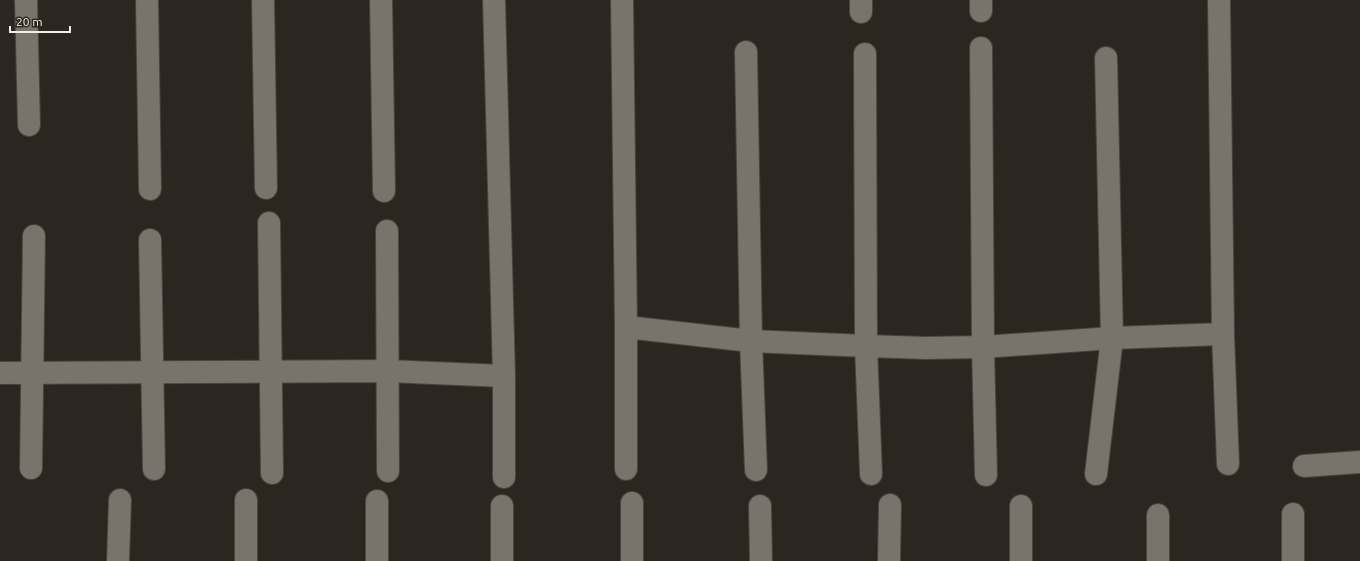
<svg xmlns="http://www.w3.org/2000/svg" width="1360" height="561" viewBox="0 0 1360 561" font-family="Ubuntu,sans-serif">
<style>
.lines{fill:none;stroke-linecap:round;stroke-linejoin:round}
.minor-casing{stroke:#49443f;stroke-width:24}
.minor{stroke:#79736b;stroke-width:22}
</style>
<rect width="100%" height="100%" fill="#2b261f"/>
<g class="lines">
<defs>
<g id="minor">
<path d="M26,0L29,125"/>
<path d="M147,0L150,189"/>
<path d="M263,0L266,188"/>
<path d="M381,0L384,191"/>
<path d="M494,0L504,376V477"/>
<path d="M622,0L626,327L751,341L866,346L926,348L983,347L1112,338L1223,334"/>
<path d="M861,0V12"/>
<path d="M981,0V11"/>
<path d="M1219,0L1223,334L1228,464"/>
<path d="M981,48L983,347L986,475"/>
<path d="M746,52L751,341L756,470"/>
<path d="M865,54L866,346L871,474"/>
<path d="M269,223L272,473"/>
<path d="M387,231L388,471"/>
<path d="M150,240L154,469"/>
<path d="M0,373L387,371L504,376"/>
<path d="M1304,466L1360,462"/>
<path d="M31,468L34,236"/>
<path d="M626,469V327"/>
<path d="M1096,474L1112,338L1106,58"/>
<path d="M246,500V561"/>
<path d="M502,506V561"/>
<path d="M760,506L761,561"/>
<path d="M1021,506V561"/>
<path d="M1158,515V561"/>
<path d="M118,561L120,500"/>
<path d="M377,561V501"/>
<path d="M632,561V503"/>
<path d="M889,561L890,505"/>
<path d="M1293,561V514"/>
</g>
</defs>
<!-- minor casing -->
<use href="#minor" class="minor-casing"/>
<!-- minor -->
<use href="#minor" class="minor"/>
</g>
<!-- scale -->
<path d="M10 26v6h60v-6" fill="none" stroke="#f1ede8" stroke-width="2"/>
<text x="16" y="26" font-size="12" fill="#f1ede8" stroke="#2b261f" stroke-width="3" paint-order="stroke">20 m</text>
</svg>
